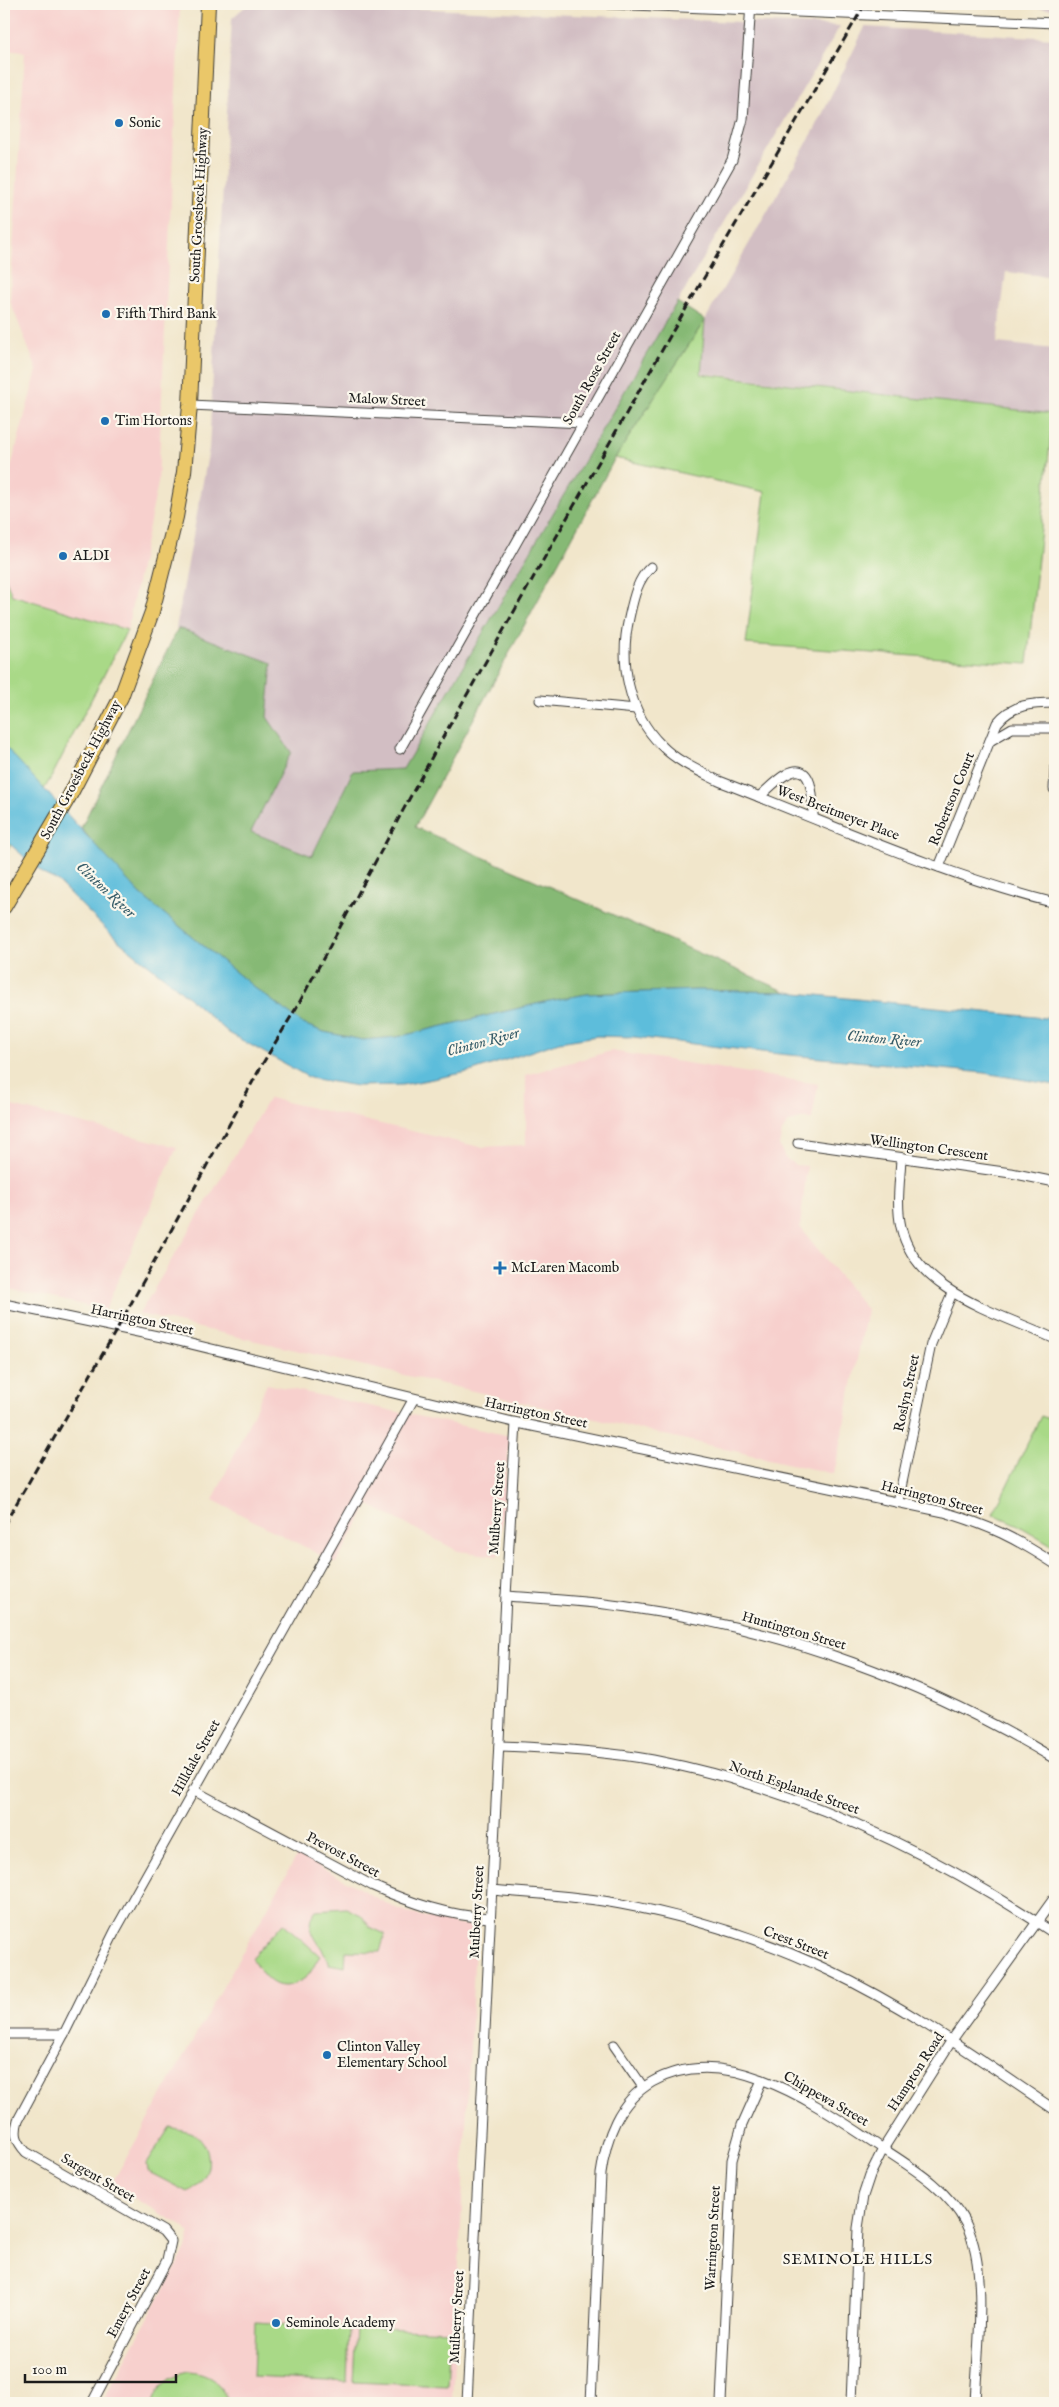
<svg xmlns="http://www.w3.org/2000/svg" width="1059" height="2407" viewBox="0 0 1059 2407" font-family="'IM FELL English',serif">
<style>
.built{fill:#f7d0cd}
.industrial{fill:#d2bec3}
.green{fill:#a9d987;stroke:#627a52}
.forest{fill:#86b974;stroke:#516a48}
.water{fill:#5dbddb;stroke:#3c6c7c}
.lines{fill:none;stroke-linecap:round;stroke-linejoin:round}
.minor-casing{stroke:#3c3a36;stroke-width:11}
.primary-casing{stroke:#3c3a36;stroke-width:16}
.minor{stroke:#fff;stroke-width:9}
.primary{stroke:#eac769;stroke-width:14}
.rail{stroke:#1c1c1c;stroke-width:3;stroke-dasharray:8 4;stroke-linecap:butt}
.poi-dot{fill:#1f6fb2;stroke:#fbf7ec;stroke-width:2}
.labels{text-anchor:middle;dominant-baseline:central;stroke-width:4.5;stroke-linejoin:round;paint-order:stroke}
.poi-label{font-size:14px;fill:#1c1c1c;stroke:#fbf7ec;text-anchor:start}
.street-label{font-size:14px;fill:#1c1c1c;stroke:#fbf7ec}
.water-label{font-size:15px;font-style:italic;fill:#365c68;stroke:#fbf7ec}
.neighbourhood-label{font-size:15px;letter-spacing:1px;fill:#1c1c1c;stroke:#fbf7ec}
</style>
<rect width="100%" height="100%" fill="#fbf7ec"/>
<filter id="ink" filterUnits="userSpaceOnUse"><feTurbulence type="fractalNoise" baseFrequency=".02" numOctaves="2"/><feDisplacementMap in="SourceGraphic" scale="10" xChannelSelector="R" yChannelSelector="G"/><feConvolveMatrix kernelMatrix="1 2 1 2 8 2 1 2 1" color-interpolation-filters="sRGB"/></filter>
<filter id="wash" filterUnits="userSpaceOnUse"><feTurbulence type="fractalNoise" baseFrequency=".0096" numOctaves="4" result="noise"/><feDisplacementMap in="SourceGraphic" scale="20" xChannelSelector="R" yChannelSelector="G"/><feGaussianBlur stdDeviation="1.12" result="paint"/><feColorMatrix in="noise" values="0 0 0 0 0 0 0 0 0 0 0 0 0 0 0 0 0 1.4 0 .05"/><feComposite in="paint" operator="in"/></filter>
<g filter="url(#wash)">
<rect width="100%" height="100%" fill="#f1e6cb"/>
<!-- built -->
<g class="built">
<path d="M4,4H180L158,483L127,630L12,595L4,575V493L37,370L10,301L25,52L4,50Z"/>
<path d="M611,1051L818,1084L812,1119H800L788,1123L782,1132L779,1145L785,1158L795,1165L807,1166L800,1227L867,1310L834,1474L139,1314L269,1098L480,1147L526,1145V1075Z"/>
<path d="M4,1104L177,1147L105,1310L4,1287Z"/>
<path d="M267,1384L510,1436L498,1556L458,1551L369,1505L336,1563L213,1500Z"/>
<path d="M298,1854L391,1906L413,1914L461,1925H476L452,2403H102L188,2245L189,2234L184,2227L111,2185Z"/>
</g>
<!-- industrial -->
<g class="industrial">
<path d="M248,4H310L840,26L403,769L353,771L312,856L251,832L291,752L267,717L272,663L176,628L209,449L232,18Z"/>
<path d="M946,4H1055V9Z"/>
<path d="M865,27L1055,38V277L1006,272L997,343L1055,349L1053,414L701,373L705,320L815,129Z"/>
</g>
<!-- green -->
<g class="green">
<path d="M705,320L701,374L1053,414L1027,664L746,644L765,492L615,458Z"/>
<path d="M4,575L12,595L127,630L52,776L4,856Z"/>
<path d="M1041,1416L1055,1421V1547L1018,1525L993,1514Z"/>
<path d="M346,1908L361,1915L370,1927L385,1934L380,1952L346,1951L345,1967L329,1964C325,1946 299,1928 316,1910Z"/>
<path d="M283,1923L320,1956C316,1961 314,1967 310,1973C307,1978 300,1981 294,1984C273,1992 262,1974 252,1958Z"/>
<path d="M170,2127C179,2130 189,2130 197,2136C208,2144 212,2163 205,2175C201,2182 194,2187 189,2193L147,2171L146,2164Z"/>
<path d="M255,2322L349,2327L347,2382L253,2377Z"/>
<path d="M356,2327L450,2331L447,2386L353,2382Z"/>
<path d="M187,2372C209,2373 222,2383 229,2403H153C158,2386 169,2376 187,2372Z"/>
</g>
<!-- forest -->
<path class="forest" d="M677,302L705,320L615,458L415,827L787,992L697,990L587,994L549,1001L397,1037L363,1040L324,1032L303,1024L255,988L140,894L104,856L81,828L178,628L272,663L267,717L291,752L251,832L312,856L353,771L403,769Z"/>
<!-- water -->
<path class="water" d="M4,745L140,894L255,988L303,1024L324,1032L363,1040L397,1037L549,1001L587,994L697,990L787,992L1055,1019V1085L985,1073L779,1054L634,1037L597,1036L559,1042L473,1071L402,1085L357,1086L310,1078L229,1033L173,984L116,939L56,880L45,875L4,839Z"/>
</g>
<g filter="url(#ink)">
<g class="lines">
<defs>
<g id="minor">
<path d="M609,4L1055,23"/>
<path d="M190,405L583,423"/>
<path d="M651,567C637,579 633,600 629,618C619,662 628,712 661,745C676,761 699,771 719,781C828,823 942,875 1055,903"/>
<path d="M540,700L636,709"/>
<path d="M990,741L1012,728H1055"/>
<path d="M400,749L732,160L743,119L751,4"/>
<path d="M1054,789L1055,768"/>
<path d="M759,797C768,789 777,779 787,774C814,759 813,802 813,817"/>
<path d="M939,867L997,723C1012,704 1033,703 1055,703"/>
<path d="M798,1143L1011,1173L1055,1182"/>
<path d="M901,1158C900,1180 896,1205 901,1227C916,1294 1001,1313 1055,1339"/>
<path d="M4,1304L162,1337L513,1422L944,1512C991,1526 1015,1538 1055,1564"/>
<path d="M898,1502L931,1344L952,1293"/>
<path d="M506,1596C548,1599 591,1601 634,1608C783,1629 927,1682 1055,1759"/>
<path d="M499,1746C550,1748 602,1751 653,1760C798,1788 933,1852 1055,1934"/>
<path d="M193,1790L373,1886C411,1903 448,1916 490,1918"/>
<path d="M493,1890C535,1894 578,1896 621,1904C691,1917 765,1940 830,1971C910,2009 982,2061 1055,2110"/>
<path d="M4,2034H64"/>
<path d="M614,2045L643,2087"/>
<path d="M92,2403L167,2260L171,2241L163,2231L26,2152C16,2141 14,2134 18,2120L64,2034L115,1931L413,1400"/>
<path d="M467,2403L506,1596L516,1423"/>
<path d="M591,2403L601,2174C606,2137 618,2102 652,2082C724,2041 811,2101 870,2140C905,2164 946,2185 966,2224C989,2270 977,2352 975,2403"/>
<path d="M721,2403L732,2160L742,2125L762,2080"/>
<path d="M851,2403L858,2228L863,2196L870,2175L883,2149L952,2040L1055,1897"/>
</g>
<path id="primary" d="M4,907L70,795L121,697L152,612L176,517L184,472L190,405L208,4"/>
</defs>
<!-- minor casing -->
<use href="#minor" class="minor-casing"/>
<!-- primary casing -->
<use href="#primary" class="primary-casing"/>
<!-- minor -->
<use href="#minor" class="minor"/>
<!-- primary -->
<use href="#primary" class="primary"/>
<!-- rail -->
<path class="rail" d="M4,1525L117,1329L263,1063L298,1005L434,753L674,329L865,4"/>
</g>
</g>
<!-- markers -->
<g class="poi-dot">
<circle cx="119" cy="123" r="5"/>
<circle cx="106" cy="314" r="5"/>
<circle cx="105" cy="421" r="5"/>
<circle cx="63" cy="556" r="5"/>
<path d="M497.5 1260.5h5v5h5v5h-5v5h-5v-5h-5v-5h5z"/>
<circle cx="327" cy="2055" r="5"/>
<circle cx="276" cy="2323" r="5"/>
</g>
<g class="labels">
<!-- poi labels -->
<g class="poi-label">
<text x="129" y="123">Sonic</text>
<text x="116" y="314">Fifth Third Bank</text>
<text x="115" y="421">Tim Hortons</text>
<text x="73" y="556">ALDI</text>
<text x="511" y="1268">McLaren Macomb</text>
<text x="337" y="2047">Clinton Valley<tspan x="337" dy="16">Elementary School</tspan></text>
<text x="286" y="2323">Seminole Academy</text>
</g>
<!-- street labels -->
<g class="street-label">
<text transform="translate(199 205) rotate(-87)">South Groesbeck Highway</text>
<text transform="translate(592 378) rotate(-61)">South Rose Street</text>
<text transform="translate(387 400) rotate(3)">Malow Street</text>
<text transform="translate(81 770) rotate(-62)">South Groesbeck Highway</text>
<text transform="translate(952 799) rotate(-68)">Robertson Court</text>
<text transform="translate(838 813) rotate(21)">West Breitmeyer Place</text>
<text transform="translate(929 1148) rotate(8)">Wellington Crescent</text>
<text transform="translate(142 1320) rotate(12)">Harrington Street</text>
<text transform="translate(907 1393) rotate(-78)">Roslyn Street</text>
<text transform="translate(536 1413) rotate(12)">Harrington Street</text>
<text transform="translate(932 1498) rotate(14)">Harrington Street</text>
<text transform="translate(497 1508) rotate(-86)">Mulberry Street</text>
<text transform="translate(794 1631) rotate(16)">Huntington Street</text>
<text transform="translate(196 1758) rotate(-61)">Hilldale Street</text>
<text transform="translate(794 1788) rotate(19)">North Esplanade Street</text>
<text transform="translate(343 1855) rotate(28)">Prevost Street</text>
<text transform="translate(477 1912) rotate(-87)">Mulberry Street</text>
<text transform="translate(796 1943) rotate(21)">Crest Street</text>
<text transform="translate(916 2072) rotate(-57)">Hampton Road</text>
<text transform="translate(826 2099) rotate(30)">Chippewa Street</text>
<text transform="translate(98 2178) rotate(30)">Sargent Street</text>
<text transform="translate(713 2238) rotate(-87)">Warrington Street</text>
<text transform="translate(129 2303) rotate(-62)">Emery Street</text>
<text transform="translate(457 2317) rotate(-87)">Mulberry Street</text>
</g>
<!-- water labels -->
<g class="water-label">
<text transform="translate(106 890) rotate(43)">Clinton River</text>
<text transform="translate(884 1039) rotate(5)">Clinton River</text>
<text transform="translate(483 1042) rotate(-15)">Clinton River</text>
</g>
<!-- neighbourhood labels -->
<g class="neighbourhood-label">
<text x="858" y="2259">SEMINOLE HILLS</text>
</g>
</g>
<!-- margin -->
<rect width="1059" height="2407" fill="none" stroke="#fbf7ec" stroke-width="20"/>
<!-- scale -->
<path d="M25 2374v8h151v-8" fill="none" stroke="#1c1c1c" stroke-width="2.5"/>
<text x="32" y="2374" font-size="15" fill="#1c1c1c" stroke="#fbf7ec" stroke-width="4" paint-order="stroke">100 m</text>
</svg>
